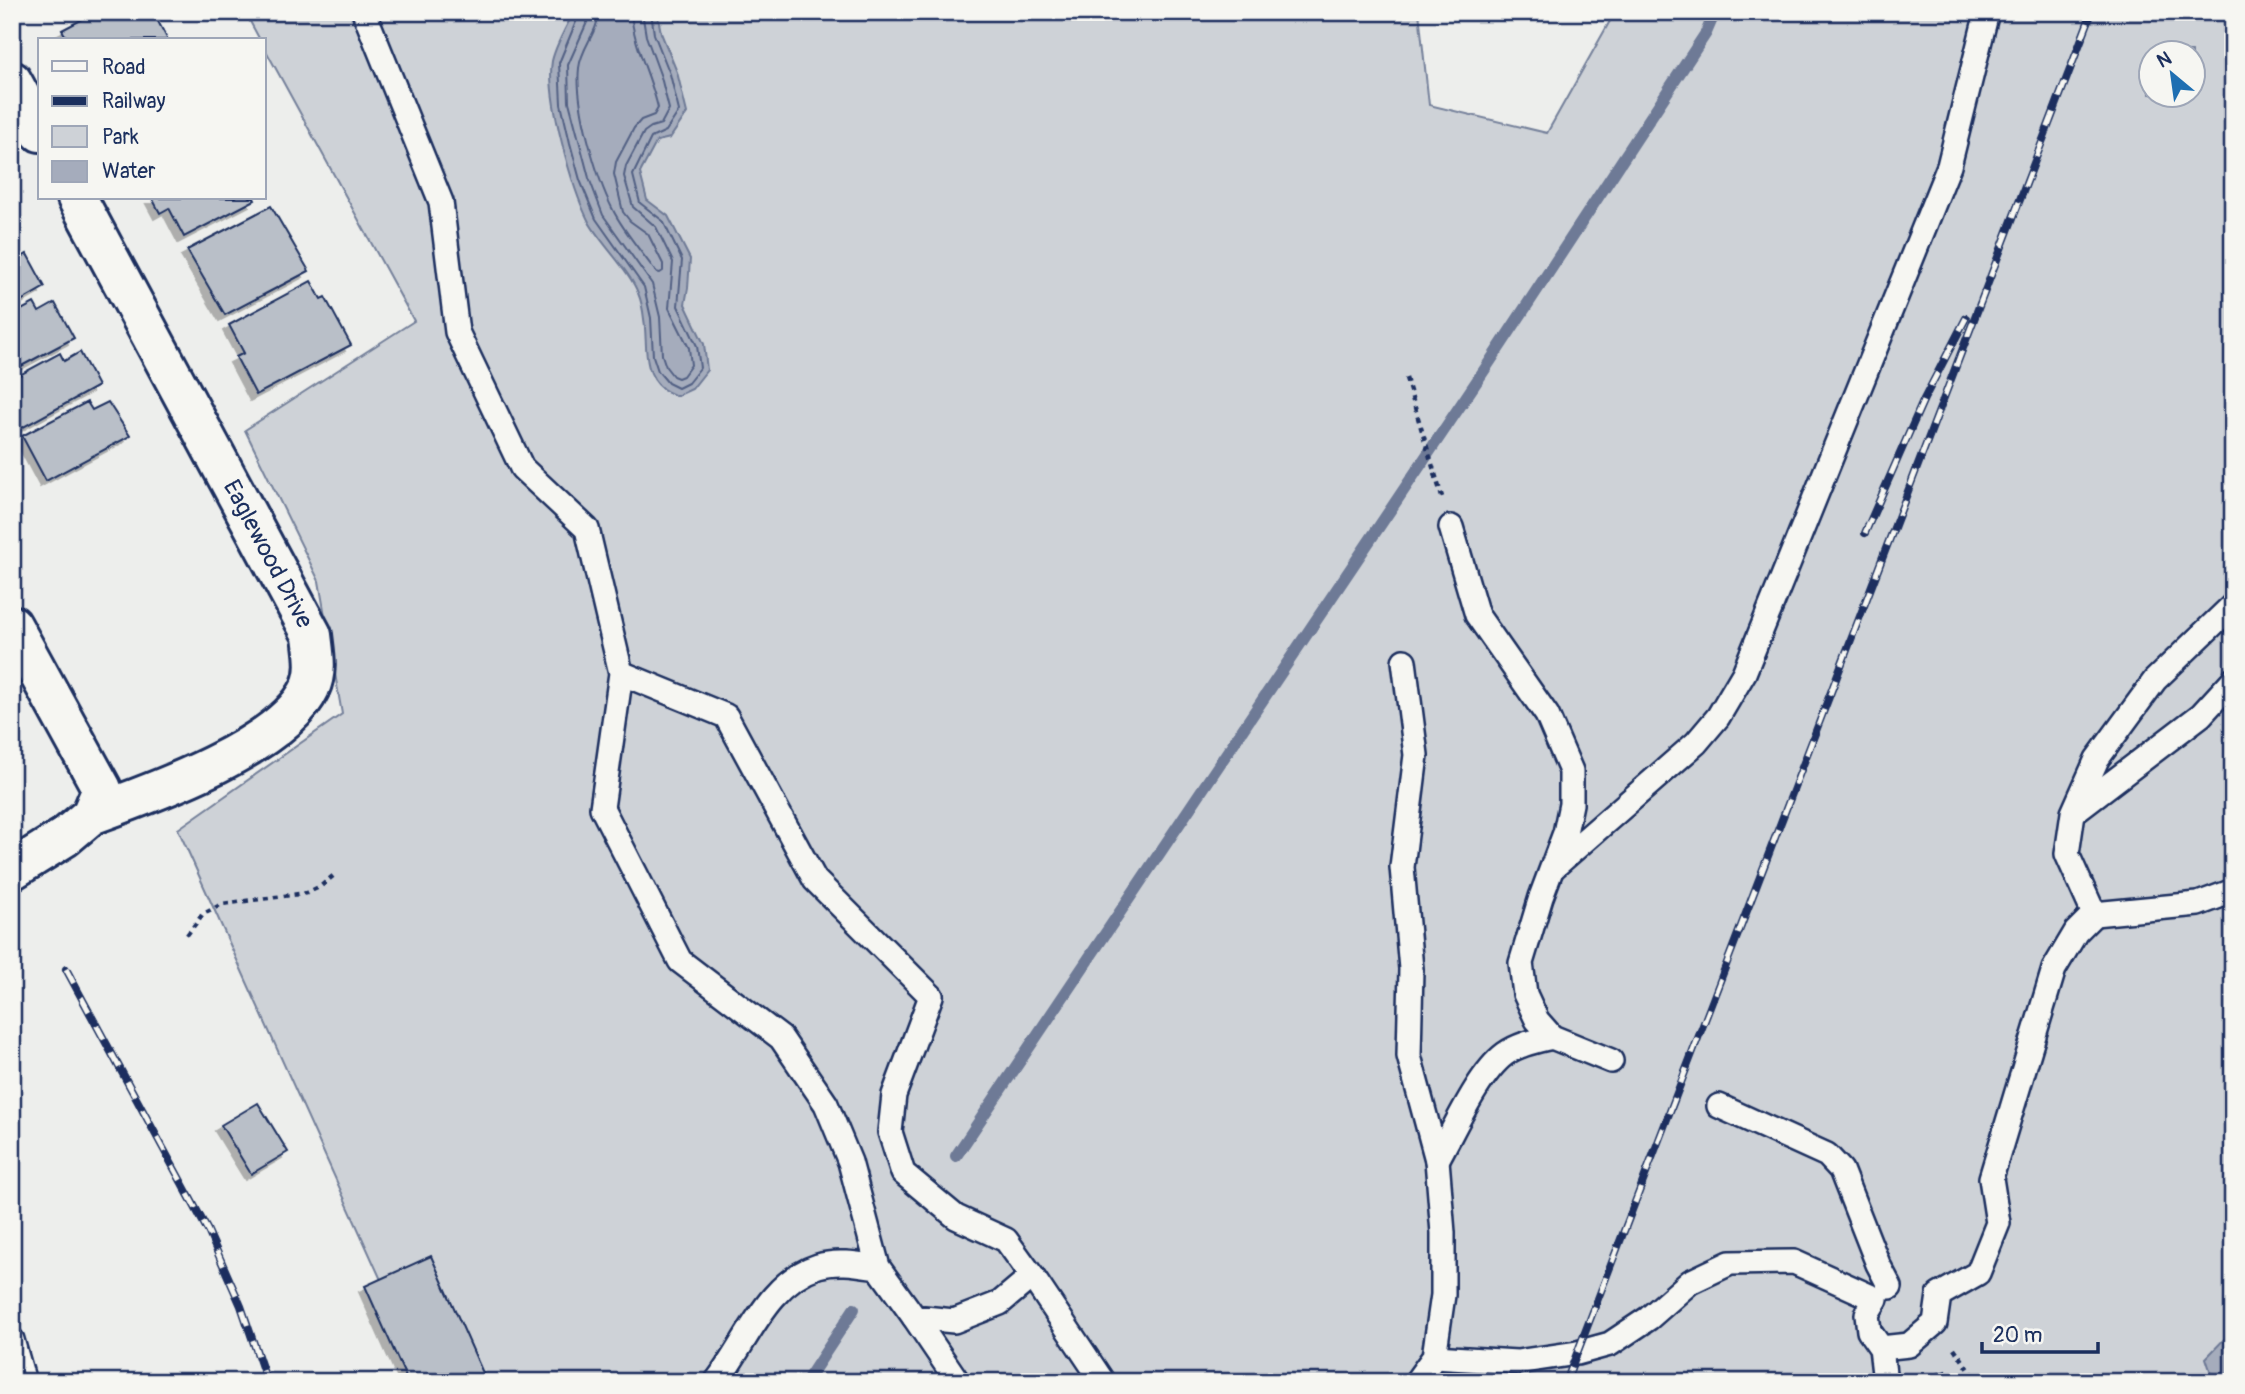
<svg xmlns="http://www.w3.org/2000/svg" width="2245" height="1394" viewBox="0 0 2245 1394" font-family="Pangolin,sans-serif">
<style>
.green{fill:#ced2d7;stroke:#74809a;stroke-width:2;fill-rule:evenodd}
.water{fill:#a5acbc;stroke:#6e7a96;stroke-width:2}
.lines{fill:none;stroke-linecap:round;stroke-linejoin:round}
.shore{stroke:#526184;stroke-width:2}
.stream{stroke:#6e7a96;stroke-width:12}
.building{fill:#b9bfc8;stroke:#1b2f5e;stroke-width:2;filter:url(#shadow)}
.service-casing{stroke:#1b2f5e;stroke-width:28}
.minor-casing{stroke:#1b2f5e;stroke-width:44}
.tertiary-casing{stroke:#1b2f5e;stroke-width:44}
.path{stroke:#1b2f5e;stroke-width:4.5;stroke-dasharray:5 5;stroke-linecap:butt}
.service{stroke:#f6f6f2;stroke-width:23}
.minor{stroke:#f6f6f2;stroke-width:38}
.tertiary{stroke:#f6f6f2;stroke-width:38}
.rail-casing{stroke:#1b2f5e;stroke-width:8}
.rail{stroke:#f6f6f2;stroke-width:5;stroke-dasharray:16;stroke-linecap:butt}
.labels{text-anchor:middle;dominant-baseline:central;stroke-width:5;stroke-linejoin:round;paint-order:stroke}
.street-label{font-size:24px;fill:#1b2f5e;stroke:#f6f6f2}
</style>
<defs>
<filter id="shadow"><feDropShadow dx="-6" dy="6" stdDeviation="0" flood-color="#0004"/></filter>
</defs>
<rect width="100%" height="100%" fill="#edeeec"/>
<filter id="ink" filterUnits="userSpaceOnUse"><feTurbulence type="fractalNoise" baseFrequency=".0143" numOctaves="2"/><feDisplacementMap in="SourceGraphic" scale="14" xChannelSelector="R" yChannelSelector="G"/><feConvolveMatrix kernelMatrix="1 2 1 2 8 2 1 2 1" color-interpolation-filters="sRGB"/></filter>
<g filter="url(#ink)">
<!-- green -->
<path class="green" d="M245,12H1419L1429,105L1547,133L1615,12H2233V1382H427L178,829L342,714L319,581L245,430L414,321L264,47V40H260ZM2150,52H2192V94H2150Z"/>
<!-- water -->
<g class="water">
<path d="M574,12H657L661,33L677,72L687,113L670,138L657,141L640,173L647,200L668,216L690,259L688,288L685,304L704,344L707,370L692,389L677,396C673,394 667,392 663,389C641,371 648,343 644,319C643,310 641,300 638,293C630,271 601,244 589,222C572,189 546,97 552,61C556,44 566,27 574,12Z"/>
<path d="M2233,1330V1379L2211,1373L2206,1358Z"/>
</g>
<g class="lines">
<!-- shore -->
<g class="shore">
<path d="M580,12L559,63L561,104L570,143L580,180L596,219L644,287L651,318L653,356L658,371L668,383L678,388L688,383L700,368L697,346L678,306L682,260L663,221L640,203L633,175L651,138L666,131L679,111L670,74L654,34L651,12"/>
<path d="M589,12L588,20L568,65L569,102L589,178L603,215L652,284L660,317L662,355L666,367L673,376L678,378L683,376L691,365L689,348L669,308L673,262L656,227L633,207L624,176L626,166L644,132L651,127L661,124L669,109L661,77L646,36L642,12"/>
<path d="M599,12C598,32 581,48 579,68C575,104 596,177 613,210C624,232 642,252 656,272L660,273L663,271V264L648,234L630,221L623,212L614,174L616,162L634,128L641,120L654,115L658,108C651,76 633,45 631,12"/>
</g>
<!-- stream -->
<g class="stream">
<path d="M956,1156L1485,369L1706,33L1715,12"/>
<path d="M806,1382L854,1309"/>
</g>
</g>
<!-- building -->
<g class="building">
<path d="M96,12H153L168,40H68L62,30Z"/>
<path d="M152,198H254L255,200L184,237L169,208L160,213Z"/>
<path d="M271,206L309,271L225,315L187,250Z"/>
<path d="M27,254L45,287L12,306V263Z"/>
<path d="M311,281L321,299L325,297L351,345L256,395L236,357L244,353L229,325Z"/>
<path d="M34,303L39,312L55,303L74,338L12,371V315Z"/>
<path d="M80,352L98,386L20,429L12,415V379L60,353L64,361Z"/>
<path d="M87,402L92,410L108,402L130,436L46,481L22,436Z"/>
<path d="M258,1103L288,1152L251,1174L221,1125Z"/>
<path d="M431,1256L487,1382H408L365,1286Z"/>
<path d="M1946,1371L1949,1382H1909Z"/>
</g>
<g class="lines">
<defs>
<g id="service">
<path d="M364,12L441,202L457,332L522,468L587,529L621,673L602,808L680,961L781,1038L826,1104L850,1162L878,1267L914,1317L954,1321L1000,1303L1032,1276L1006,1240L956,1217L903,1173L890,1132L894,1095L931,996L815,880L726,716L621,673"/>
<path d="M1451,527L1477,615L1547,715L1571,771V804L1565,833L1541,897L1521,963L1525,994L1537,1020L1552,1037L1611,1061"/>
<path d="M1404,661L1416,755L1402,867L1411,969L1409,1056L1437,1160L1443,1233V1295L1434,1357L1416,1382"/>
<path d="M2075,811L2201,715L2233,680"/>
<path d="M1554,867L1696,743L1718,717L1744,673L1949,166L1987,12"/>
<path d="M2094,914L2198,904L2233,891"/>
<path d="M1719,1106L1827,1155L1841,1170L1878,1264L1890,1287"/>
<path d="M1437,1160C1454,1130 1478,1074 1505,1054C1519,1044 1536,1041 1552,1037"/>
<path d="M1032,1276L1103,1382"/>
<path d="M914,1317L958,1382"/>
<path d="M12,1340L24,1382"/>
<path d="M1881,1348L1909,1345L1935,1323L1939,1295L1978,1273L1998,1223L1991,1178L2054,969L2076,932L2094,914L2067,854L2073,813L2097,759L2155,680L2233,605"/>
<path d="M1434,1357L1517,1362L1577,1353L1610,1344L1649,1318L1690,1282L1730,1263L1794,1262L1876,1299L1867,1314L1869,1331L1881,1348L1885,1382"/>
<path d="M716,1382C747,1343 767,1282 818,1266C837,1260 858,1264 878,1267"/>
</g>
<g id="minor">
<path d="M12,81L40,132"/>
<path d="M77,198L312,635C314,653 318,671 310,688C283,747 150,794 91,815"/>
</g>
<path id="tertiary" d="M12,625L102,789L91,815L65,837L12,870"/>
</defs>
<!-- service casing -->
<use href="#service" class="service-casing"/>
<!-- minor casing -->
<use href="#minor" class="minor-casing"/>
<!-- tertiary casing -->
<use href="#tertiary" class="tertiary-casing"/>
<!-- path -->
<g class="path">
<path d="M1406,378L1442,497"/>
<path d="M187,935L202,915L222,904L307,893L321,886L333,876"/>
<path d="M1954,1348L1978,1382"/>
</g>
<!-- service -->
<use href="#service" class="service"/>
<!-- minor -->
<use href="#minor" class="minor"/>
<!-- tertiary -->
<use href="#tertiary" class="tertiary"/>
<defs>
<g id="rail">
<path d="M1865,533L1924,399L1966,318"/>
<path d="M66,969L208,1231L241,1306L267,1382"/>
<path d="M1566,1382L2092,12"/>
</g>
</defs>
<!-- rail casing -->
<use href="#rail" class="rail-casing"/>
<!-- rail -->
<use href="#rail" class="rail"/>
</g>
</g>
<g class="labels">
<!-- street labels -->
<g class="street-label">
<text transform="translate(268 554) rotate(62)">Eaglewood Drive</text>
</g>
</g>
<!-- margin -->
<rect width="2245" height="1394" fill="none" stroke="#f6f6f2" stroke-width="42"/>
<rect x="21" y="21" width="2203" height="1352" fill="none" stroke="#1b2f5e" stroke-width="2.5" filter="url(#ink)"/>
<!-- legend -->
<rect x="38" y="38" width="228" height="161" fill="#f6f6f2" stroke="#9ea6b7" stroke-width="2"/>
<rect x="52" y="61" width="35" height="10" fill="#f6f6f2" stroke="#9ea6b7" stroke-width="2"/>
<text x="102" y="74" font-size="21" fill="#1b2f5e">Road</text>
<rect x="52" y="96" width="35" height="10" fill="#1b2f5e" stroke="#9ea6b7" stroke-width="2"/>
<text x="102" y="108" font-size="21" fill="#1b2f5e">Railway</text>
<rect x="52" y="126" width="35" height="21" fill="#ced2d7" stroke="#9ea6b7" stroke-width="2"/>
<text x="102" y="144" font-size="21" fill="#1b2f5e">Park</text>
<rect x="52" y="161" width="35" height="21" fill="#a5acbc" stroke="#9ea6b7" stroke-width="2"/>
<text x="102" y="178" font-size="21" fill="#1b2f5e">Water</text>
<!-- north arrow -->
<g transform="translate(2172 74) rotate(331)"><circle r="33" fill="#f6f6f2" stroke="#9ea6b7" stroke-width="2"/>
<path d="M0-5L12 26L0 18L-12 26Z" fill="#1f6fb2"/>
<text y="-10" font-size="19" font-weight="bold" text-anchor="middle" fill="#1b2f5e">N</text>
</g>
<!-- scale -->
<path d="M1982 1342v10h116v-10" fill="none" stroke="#1b2f5e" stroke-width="3.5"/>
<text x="1993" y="1342" font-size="21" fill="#1b2f5e" stroke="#f6f6f2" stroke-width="5" paint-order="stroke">20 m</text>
</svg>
